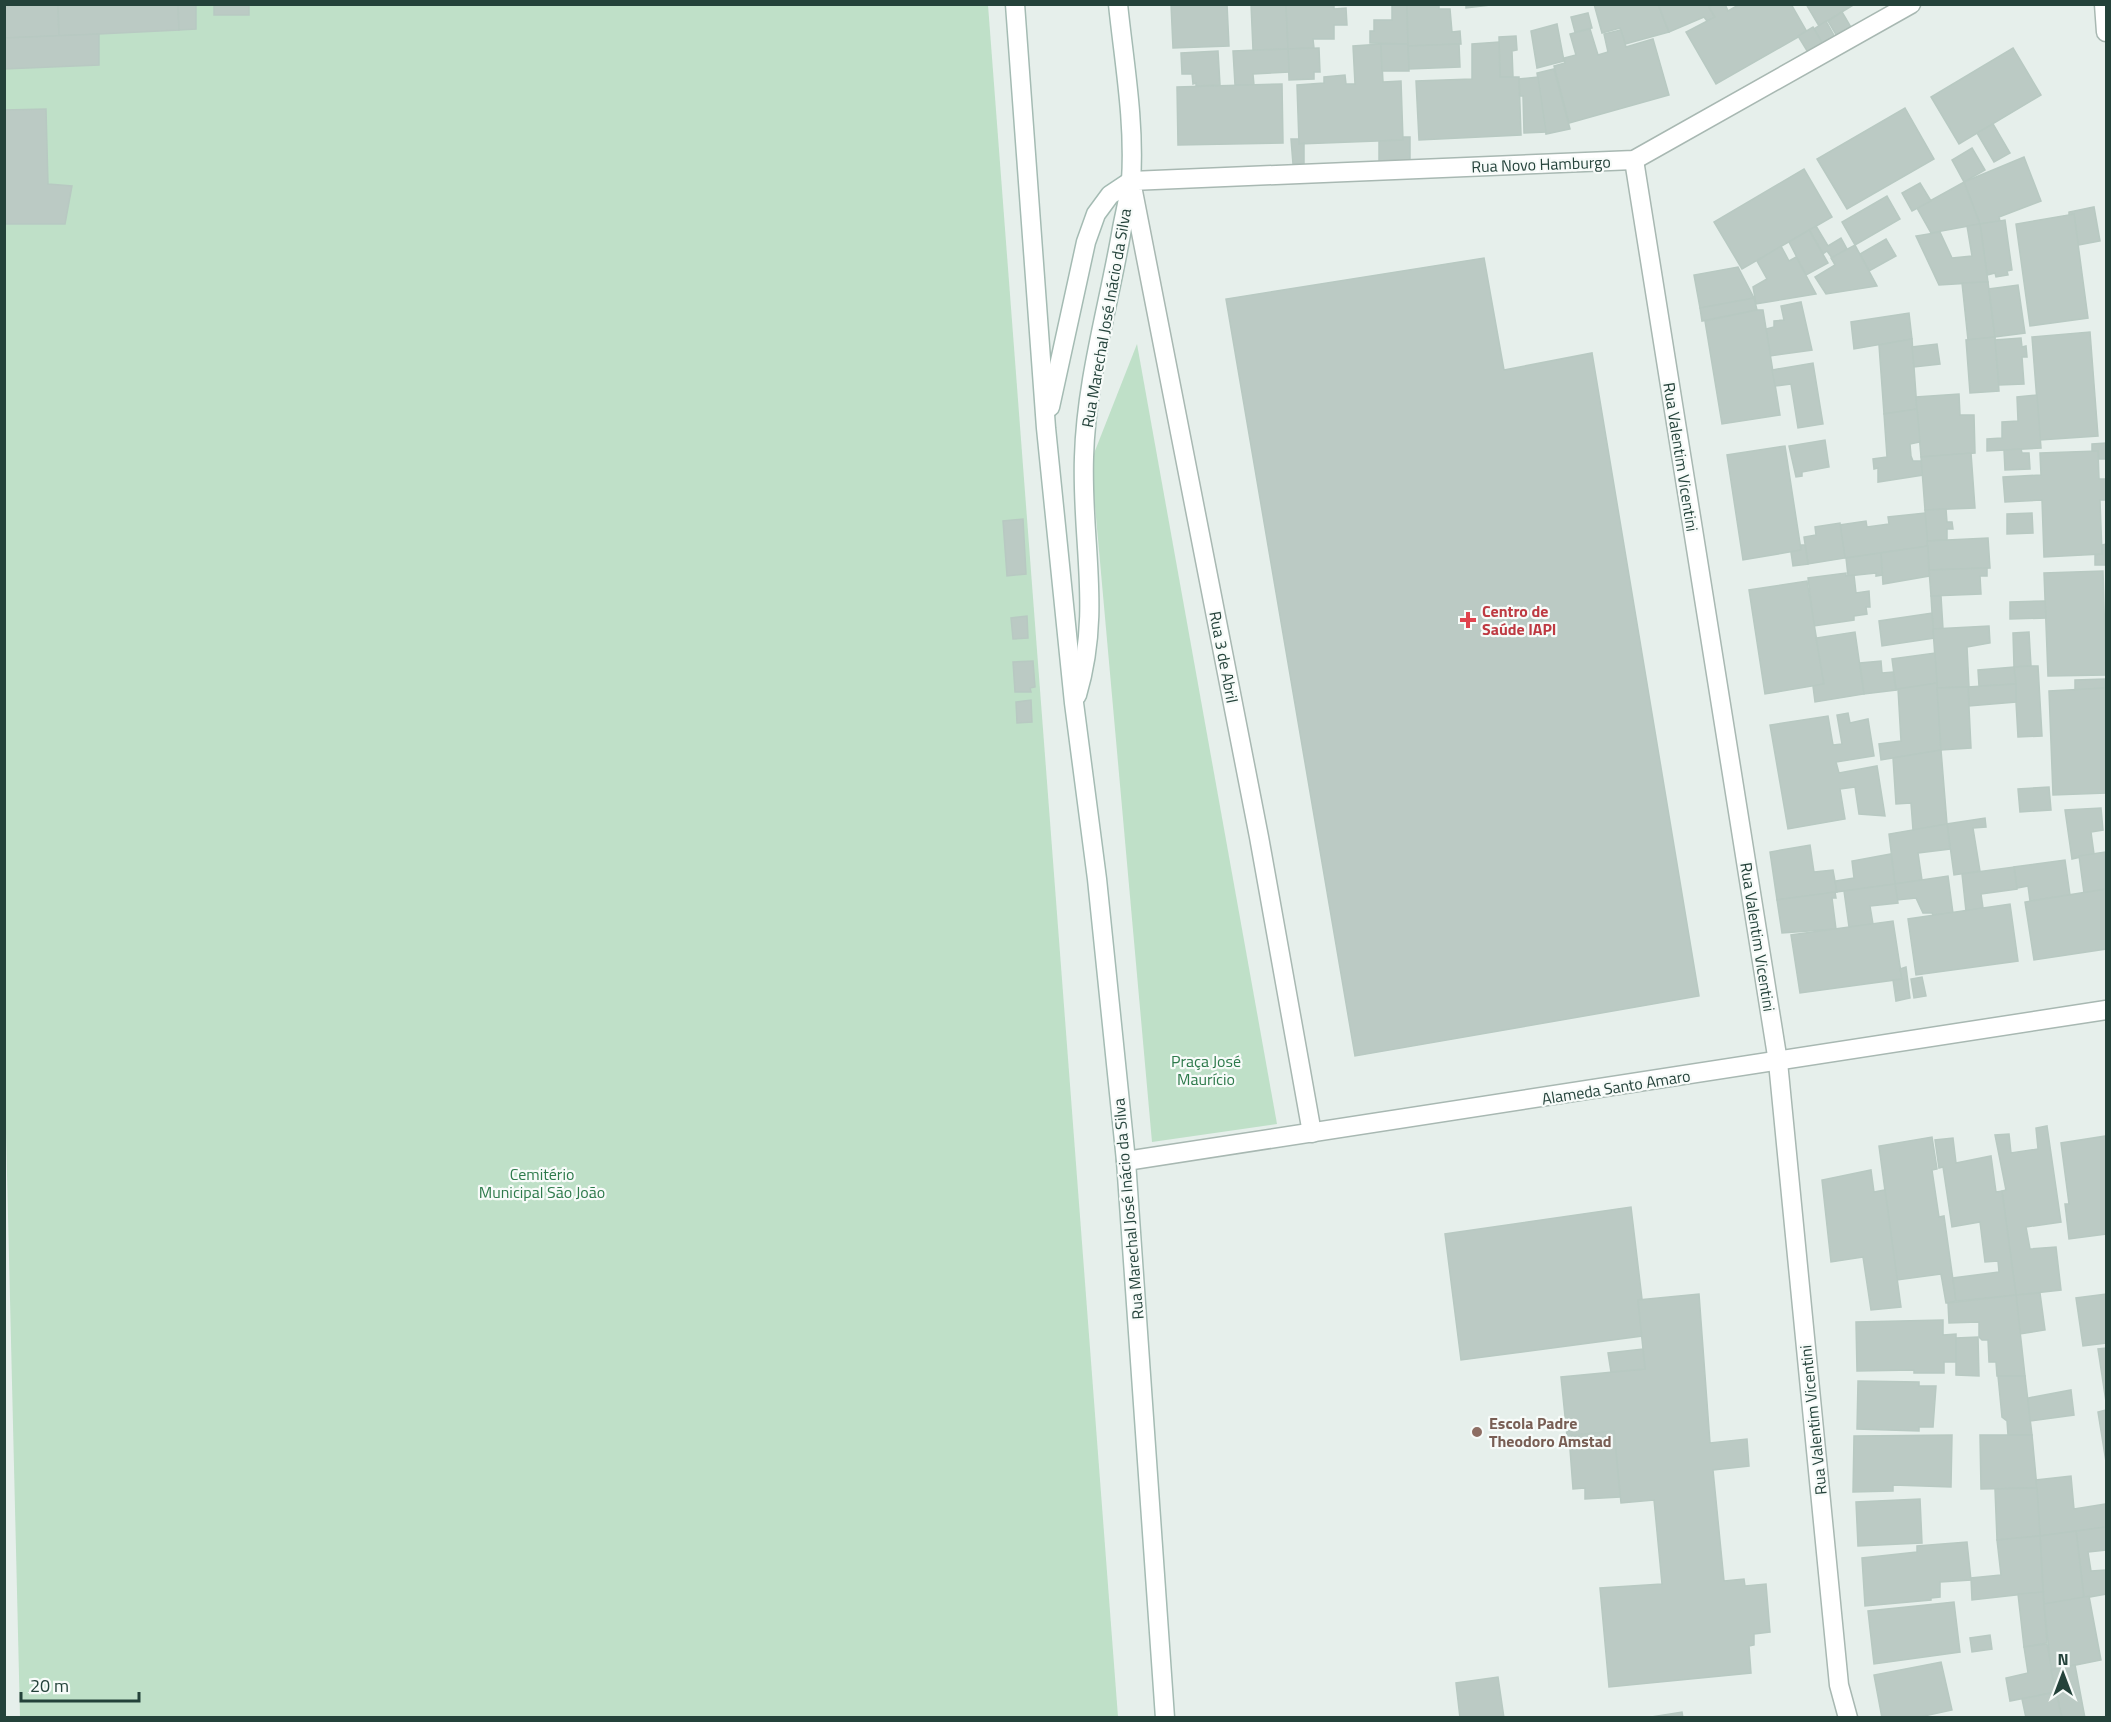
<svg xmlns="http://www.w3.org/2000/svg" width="2111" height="1722" viewBox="0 0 2111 1722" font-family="'Titillium Web',sans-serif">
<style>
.green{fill:#bfe0c8}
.building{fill:#bbcac4;stroke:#b8c9c2;stroke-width:1.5}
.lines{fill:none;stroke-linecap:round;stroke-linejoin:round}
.minor-casing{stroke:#a8b8b2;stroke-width:21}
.secondary-casing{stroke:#a4bbb3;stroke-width:21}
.minor{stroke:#fff;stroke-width:18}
.secondary{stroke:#fff;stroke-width:18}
.health-dot{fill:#e0444e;stroke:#f7fbf9;stroke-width:2}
.education-dot{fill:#8d6e63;stroke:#f7fbf9;stroke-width:2}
.labels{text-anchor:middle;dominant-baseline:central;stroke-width:4.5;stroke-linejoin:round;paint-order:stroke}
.street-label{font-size:16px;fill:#24423a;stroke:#f7fbf9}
.health-label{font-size:16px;font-weight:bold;fill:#be3a42;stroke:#f7fbf9;text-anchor:start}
.park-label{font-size:16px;fill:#2d7a4b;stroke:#f7fbf9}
.education-label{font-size:16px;font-weight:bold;fill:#785e54;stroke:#f7fbf9;text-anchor:start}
</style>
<rect width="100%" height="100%" fill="#e6efeb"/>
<!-- green -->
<g class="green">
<path d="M4,5H988L1118,1717H20L4,1048Z"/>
<path d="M1137,344L1277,1124L1152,1142L1091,461Z"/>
</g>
<!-- building -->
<g class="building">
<path d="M4,4H58L59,36L4,38Z"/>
<path d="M58,4H178L179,30L59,36Z"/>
<path d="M178,4H196V29L179,30Z"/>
<rect x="214" y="4" width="35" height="11"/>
<path d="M1171,4H1227L1229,46L1173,48Z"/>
<path d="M1251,4H1286L1288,49L1253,50Z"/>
<path d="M1286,4H1334V9L1346,8L1347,25H1334V39H1313L1314,48L1288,49Z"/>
<path d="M1392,4H1407L1408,44L1370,43V31H1374V20H1392Z"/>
<path d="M1407,4H1439V9H1450L1452,32L1460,31L1461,44L1408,46Z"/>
<path d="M1466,4H1499L1466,8Z"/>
<path d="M1594,4H1658L1669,32L1625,44L1620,28L1602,33Z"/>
<path d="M1658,4H1714L1709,7L1715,17L1707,21L1704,17L1669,32Z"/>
<path d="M1714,4H1725L1728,11L1740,4H1791L1807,32L1716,84L1686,32L1715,17L1709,7Z"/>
<path d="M1806,4H1855L1819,26Z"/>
<path d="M1842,12L1852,29L1838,38L1828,21Z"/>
<path d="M1588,13L1592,28L1575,32L1571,17Z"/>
<path d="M1826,21L1836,39L1824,46L1814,29Z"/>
<path d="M1557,24L1564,61L1537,68L1531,31Z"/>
<path d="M1813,27L1824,46L1809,54L1798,36Z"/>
<path d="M1590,29L1598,55L1608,52L1604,34L1621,30L1626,47L1653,39L1669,95L1569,123L1554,66L1565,63L1564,58L1576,55L1570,34Z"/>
<path d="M99,34V65L4,69V38Z"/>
<path d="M1516,36L1517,50L1512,51L1513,77H1500L1499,37Z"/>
<path d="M1499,42L1500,77H1519L1521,135L1419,140L1416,81L1472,79V44Z"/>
<path d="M1381,44L1383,82L1401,81L1403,140L1299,144L1297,85L1324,83V77L1345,75L1346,84H1355L1353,46Z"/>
<path d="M1381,44H1408L1409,71H1382Z"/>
<path d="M1459,44L1460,67L1409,69L1408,46Z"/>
<path d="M1319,48L1320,72H1314V79L1289,80L1288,49Z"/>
<path d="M2013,48L2041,95L1959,144L1931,97Z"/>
<path d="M1288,49L1289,72L1253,74L1254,85H1235L1233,51Z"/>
<path d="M1218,51L1220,85L1196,86V83L1193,84L1192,74H1182L1181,53Z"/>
<path d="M1554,69L1570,129L1546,134L1537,73Z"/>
<path d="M1538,77L1546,132L1524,133L1523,96H1520L1519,79Z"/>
<path d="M1282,84L1283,143L1178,145L1177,87Z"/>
<path d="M1905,108L1934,159L1847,209L1817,159Z"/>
<path d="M46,109L48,184L72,186L65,224H4V110Z"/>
<path d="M1993,124L2010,153L1994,162L1977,133Z"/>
<path d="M1403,137H1410V161L1379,162V141L1403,140Z"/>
<path d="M1291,139H1299V144L1304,143V164H1293Z"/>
<path d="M1972,148L1985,170L1964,182L1952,160Z"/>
<path d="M2024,157L2041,201L1999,217L2000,221L1980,224L1964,182Z"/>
<path d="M1804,169L1832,217L1742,269L1714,222Z"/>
<path d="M1964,182L1980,224L1931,233L1917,208Z"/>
<path d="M1920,183L1931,201L1912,211L1902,193Z"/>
<path d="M1887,196L1900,219L1855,245L1842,222Z"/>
<path d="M2094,207L2100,241L2078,245L2074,214L2069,215V212Z"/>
<path d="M2074,214L2088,318L2030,326L2016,224Z"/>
<path d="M2005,220L2012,270L2007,271L2008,275L1996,277L1995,273L1987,275L1980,224Z"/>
<path d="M1980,224L1988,282L1939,285L1916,236L1940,232L1952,258L1972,256L1967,226Z"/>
<path d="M1816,226L1828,246L1841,238L1847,249L1832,258L1827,251L1823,254L1809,230Z"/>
<path d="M1809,230L1828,263L1806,275L1789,242Z"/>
<path d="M1886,239L1896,256L1869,271L1860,254Z"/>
<path d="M1855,245L1877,286L1826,294L1815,277L1835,265L1831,258Z"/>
<path d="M1781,246L1789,261L1796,257L1816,294L1756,304L1753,287L1767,279L1757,261Z"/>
<path d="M1484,258L1504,370L1592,353L1699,996L1355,1056L1226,299Z"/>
<path d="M1738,267L1754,298L1700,308L1694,275Z"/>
<path d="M1988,282L1995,337L1968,340L1962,283Z"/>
<path d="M2018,285L2025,333L1995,337L1989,289Z"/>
<path d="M1754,298L1757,310L1702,321L1700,308Z"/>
<path d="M1801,302L1812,350L1770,356L1766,329L1774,327V321L1784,320L1781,306Z"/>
<path d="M1757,310H1763L1780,415L1722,424L1705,321Z"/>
<path d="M1909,313L1912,339L1854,349L1851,322Z"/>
<path d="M2090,332L2098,436L2040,440L2032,337Z"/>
<path d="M1995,337L1999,391L1970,393L1966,340Z"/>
<path d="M2021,338L2022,347L2026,346L2027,357H2022L2024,384L1999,385L1995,340Z"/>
<path d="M1912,339L1917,409L1884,414L1879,345Z"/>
<path d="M1937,344L1940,364L1914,367L1912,347Z"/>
<path d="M1813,363L1823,424L1798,428L1791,384L1775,386L1772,370Z"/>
<path d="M1959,394L1960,415H1974L1975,453L1921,457L1916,397Z"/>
<path d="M2037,395L2041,448L1987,451V439L2002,438V422L2018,421L2017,397Z"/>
<path d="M1917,409L1920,442L1910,444L1911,456L1913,461H1922L1923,475L1878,482V468L1874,469L1873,459L1887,457L1884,414Z"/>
<path d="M1825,440L1829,467L1802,472V476L1796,477L1789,446Z"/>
<path d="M2106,443V459H2099L2098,451H2092V444Z"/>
<path d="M1785,446L1801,550L1743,560L1727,455Z"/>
<path d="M2021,449L2022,453H2029L2030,469L2005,470L2004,450Z"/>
<path d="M2098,451L2099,479H2106V500H2100L2102,554L2044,557L2042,500L2005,502L2003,477L2041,475L2040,453Z"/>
<path d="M1971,453L1975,508L1925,510L1921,457Z"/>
<path d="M1946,509L1947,522H1952L1953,529H1947V540L1927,541L1925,510Z"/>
<path d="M1925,513L1928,546L1845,558L1840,525L1866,521L1867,527L1889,524L1888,517Z"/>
<path d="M2032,513L2033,533L2007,534V514Z"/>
<path d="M1023,519L1026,574L1007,576L1003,521Z"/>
<path d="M1840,523L1845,558L1808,564L1804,537L1816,535L1815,527Z"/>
<path d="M1988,538L1990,568L1929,570L1927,541Z"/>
<path d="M2106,544V565H2095V555L2102,554V545Z"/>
<path d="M1801,545H1805L1808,564L1793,566L1791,552L1801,550Z"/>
<path d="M1928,546L1929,576L1883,584L1881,553Z"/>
<path d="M1881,553L1882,575L1876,576V573L1848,576L1846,558Z"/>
<path d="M1987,568V576H1980L1981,594L1931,596L1929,570Z"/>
<path d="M2103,571L2106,675L2048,676L2044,573Z"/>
<path d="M1846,573V576L1854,575L1856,593L1869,591L1870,607H1866L1867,614L1854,616V620L1814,626L1808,578Z"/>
<path d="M1807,581L1824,684L1765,694L1749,590Z"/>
<path d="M1931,596H1941L1943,629H1933Z"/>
<path d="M2045,601L2046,618L2010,619V602Z"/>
<path d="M1932,613L1934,638L1882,646L1879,621Z"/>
<path d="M1027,616L1028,638L1013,639L1011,618Z"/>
<path d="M1989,626L1990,643L1967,647L1969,687L1937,688L1933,629Z"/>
<path d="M1855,632L1864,694L1815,702L1813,686L1824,684L1816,638Z"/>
<path d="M2029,632L2031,666L2014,667L2013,633Z"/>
<path d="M1935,653L1937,683L1896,690L1892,659Z"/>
<path d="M1033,661L1035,687L1030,688L1031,692H1015L1013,662Z"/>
<path d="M1881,661L1882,673L1893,672L1896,690L1864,694L1860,663Z"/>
<path d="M2031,666H2038L2042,736L2018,737L2014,667Z"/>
<path d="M2014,667L2016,684L1979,686L1978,670Z"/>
<path d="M2105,679V688L2075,690V680Z"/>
<path d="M1937,683L1941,750L1881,760L1879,744L1901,741L1898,689Z"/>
<path d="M2016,684V702L1969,706L1968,687Z"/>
<path d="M1968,687L1971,748L1941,750L1937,688Z"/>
<path d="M2105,688L2106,793L2053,795L2049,691Z"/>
<path d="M1031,700L1032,722L1017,723L1016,702Z"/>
<path d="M1848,713L1850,723L1868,719L1874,756L1836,762L1839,773L1877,766L1885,816L1859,814L1855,787L1840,789L1845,819L1788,829L1770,725L1828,716L1833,745L1842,744L1837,715Z"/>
<path d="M1941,750L1947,824L1913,830L1911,803L1896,804L1893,758Z"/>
<path d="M2049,787L2051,810L2020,812L2018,789Z"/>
<path d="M2101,808L2103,830L2091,832L2094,854L2072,859L2065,810Z"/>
<path d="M1985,818L1986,827L1973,828L1980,871L1954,875L1947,824Z"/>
<path d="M1947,824L1950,849L1918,853L1922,880L1895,884L1889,834Z"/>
<path d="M1810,845L1814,872L1833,870L1837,892L1777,900L1770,852Z"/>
<path d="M2105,852V890L2084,893L2079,856Z"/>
<path d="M1891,854L1895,884L1837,892L1835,881L1854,878L1852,861Z"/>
<path d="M2065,860L2070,895L2030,901L2028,886L2017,888L2014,867Z"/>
<path d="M2014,867L2017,889L1981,894L1983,908L1966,911L1962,874Z"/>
<path d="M1948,876L1953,913L1933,915L1932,913H1923L1916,898L1897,900L1895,884Z"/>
<path d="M1895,884L1898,903L1870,906L1873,924L1849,927L1844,891Z"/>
<path d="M2106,889V949L2034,960L2025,902Z"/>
<path d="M1835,892L1836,898H1832L1836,929L1782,933L1777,900Z"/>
<path d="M2010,904L2018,961L1916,975L1908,919Z"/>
<path d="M1893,921L1902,979L1800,993L1791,935Z"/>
<path d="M1906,967L1910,998L1896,1001L1893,980L1902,979L1900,969Z"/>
<path d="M1922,977L1926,996L1914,998L1911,979Z"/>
<path d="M2047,1126L2061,1222L2026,1227L2030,1249L2056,1247L2061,1290L2016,1295L2002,1191L2006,1190L1995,1135L2009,1134L2011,1153L2038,1149L2036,1128Z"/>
<path d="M2106,1136V1234L2069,1239L2065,1204H2069L2061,1143Z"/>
<path d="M1932,1137L1937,1169L1932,1170L1939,1217L1944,1216L1956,1301L1948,1303H1946L1941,1274L1897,1280L1879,1146Z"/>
<path d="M1953,1138L1956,1163L1991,1156L1996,1192L2002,1191L2016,1295L1956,1301L1953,1278L1999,1272L1998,1261L1985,1262L1980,1222L1952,1227L1943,1167L1939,1168L1935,1140Z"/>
<path d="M1871,1170L1874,1192L1885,1190L1901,1307L1871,1310L1863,1257L1831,1262L1822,1180Z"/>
<path d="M1631,1207L1642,1299L1638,1300L1642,1336L1461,1360L1445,1234Z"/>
<path d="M2040,1293L2045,1330L2020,1334L2016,1295Z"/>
<path d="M1699,1294L1710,1443L1747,1439L1749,1466L1713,1470L1724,1581L1744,1579L1745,1586L1766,1584L1770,1632L1754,1634V1645L1749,1646L1751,1673L1609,1687L1600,1588L1662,1584L1654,1500L1621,1503L1614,1431L1567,1436L1561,1377L1645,1369L1638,1300Z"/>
<path d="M2106,1294V1343L2083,1346L2076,1298Z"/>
<path d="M2016,1295L2025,1376H1997L1996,1362H1989L1988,1340H1982L1979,1337V1322L1949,1323L1948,1303Z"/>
<path d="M1943,1320V1335L1956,1334V1362H1944V1373H1914V1370L1857,1371L1856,1322Z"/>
<path d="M1978,1337L1979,1376L1956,1375V1338Z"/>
<path d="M2106,1348V1402L2098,1349Z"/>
<path d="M1643,1349L1645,1369L1611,1372L1608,1353Z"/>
<path d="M1998,1376H2025L2032,1435H2008L2007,1421L2002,1417Z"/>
<path d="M1858,1381L1919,1382V1386H1936L1933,1427H1919V1431L1857,1429Z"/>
<path d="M2071,1390L2074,1415L2030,1421L2028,1398Z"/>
<path d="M2106,1410V1462L2098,1412Z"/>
<path d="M1614,1431L1620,1497L1585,1499V1488L1573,1489L1569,1436Z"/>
<path d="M1952,1435L1951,1487L1893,1485V1491L1853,1492L1854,1436Z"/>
<path d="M1980,1435H2032L2037,1488L1981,1489Z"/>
<path d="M2071,1476L2074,1509L2106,1504V1527L2040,1536L2036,1480Z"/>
<path d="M2037,1488L2040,1536L1997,1540L1995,1489Z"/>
<path d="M1920,1499L1922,1543L1858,1546L1856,1502Z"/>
<path d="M2106,1527V1550L2088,1552L2091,1571L2106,1570V1594L2084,1598L2076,1531Z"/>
<path d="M2076,1531L2084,1598L2044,1604L2040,1536Z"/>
<path d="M2040,1536L2043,1592L1972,1600L1971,1578L2001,1575L1997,1540Z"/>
<path d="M1967,1542L1971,1580L1940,1582V1597L1931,1598V1600L1865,1606L1862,1558L1917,1552V1546Z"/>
<path d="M2043,1592L2047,1643L2024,1647L2018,1594Z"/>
<path d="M2089,1596L2101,1660L2051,1670L2044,1604Z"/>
<path d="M1954,1602L1960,1652L1874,1664L1868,1611Z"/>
<path d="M1990,1635L1992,1649L1972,1652L1970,1638Z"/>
<path d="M2047,1644L2056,1692L2010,1701L2006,1678L2028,1673L2024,1647Z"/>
<path d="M1941,1662L1952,1710L1915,1718H1882L1874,1675Z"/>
<path d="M2075,1665L2085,1718H2062L2051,1670Z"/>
<path d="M1498,1677L1504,1718H1460L1456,1683Z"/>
<path d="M2056,1692L2062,1718H2026L2022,1699Z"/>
<path d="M1682,1712L1683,1718H1645Z"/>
</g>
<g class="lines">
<defs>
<g id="minor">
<path d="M2104,4L2106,32"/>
<path d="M1634,160L1778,1062L1839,1685L1848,1718"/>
<path d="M1312,1133L1259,837L1131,181L1634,160L1911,4"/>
<path d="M1126,1161L2106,1010"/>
</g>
<g id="secondary">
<path d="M1015,4L1046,428L1074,703L1097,879L1126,1161L1165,1718"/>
<path d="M1050,407L1086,242L1096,214L1110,195L1131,181"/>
<path d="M1077,695C1102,611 1081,542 1084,457C1086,382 1108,308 1121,234C1124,216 1129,198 1131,181C1135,122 1124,62 1118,4"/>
</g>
</defs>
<!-- minor casing -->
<use href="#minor" class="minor-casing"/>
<!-- secondary casing -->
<use href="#secondary" class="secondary-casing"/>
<!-- minor -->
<use href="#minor" class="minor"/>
<!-- secondary -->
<use href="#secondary" class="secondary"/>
</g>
<!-- markers -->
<path class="health-dot" d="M1465 611h6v6h6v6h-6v6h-6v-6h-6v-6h6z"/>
<circle class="education-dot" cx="1477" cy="1432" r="6"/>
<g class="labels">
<!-- street labels -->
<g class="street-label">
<text transform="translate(1541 164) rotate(-2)">Rua Novo Hamburgo</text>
<text transform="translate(1106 318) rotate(-80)">Rua Marechal José Inácio da Silva</text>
<text transform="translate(1681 457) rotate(81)">Rua Valentim Vicentini</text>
<text transform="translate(1224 657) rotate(79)">Rua 3 de Abril</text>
<text transform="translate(1758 937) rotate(81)">Rua Valentim Vicentini</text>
<text transform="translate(1616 1087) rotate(-9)">Alameda Santo Amaro</text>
<text transform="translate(1128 1209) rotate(-95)">Rua Marechal José Inácio da Silva</text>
<text transform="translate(1813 1420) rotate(-96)">Rua Valentim Vicentini</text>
</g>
<!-- health labels -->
<g class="health-label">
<text x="1482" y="611">Centro de<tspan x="1482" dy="18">Saúde IAPI</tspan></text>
</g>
<!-- park labels -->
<g class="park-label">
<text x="1206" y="1061">Praça José<tspan x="1206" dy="18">Maurício</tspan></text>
<text x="542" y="1174">Cemitério<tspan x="542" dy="18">Municipal São João</tspan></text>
</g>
<!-- education labels -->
<g class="education-label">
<text x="1489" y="1423">Escola Padre<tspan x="1489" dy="18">Theodoro Amstad</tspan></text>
</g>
</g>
<!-- border -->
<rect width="2111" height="1722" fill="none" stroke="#24423a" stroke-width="12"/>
<!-- north arrow -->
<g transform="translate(2063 1674)" stroke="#f7fbf9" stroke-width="4.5" paint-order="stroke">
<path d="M0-4.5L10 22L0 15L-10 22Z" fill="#24423a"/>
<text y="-9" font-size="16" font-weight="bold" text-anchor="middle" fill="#24423a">N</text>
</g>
<!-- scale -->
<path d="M21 1692v9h118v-9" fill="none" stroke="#24423a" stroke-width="3"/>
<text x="30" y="1692" font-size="18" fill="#24423a" stroke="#f7fbf9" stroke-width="4.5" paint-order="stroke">20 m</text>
</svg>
